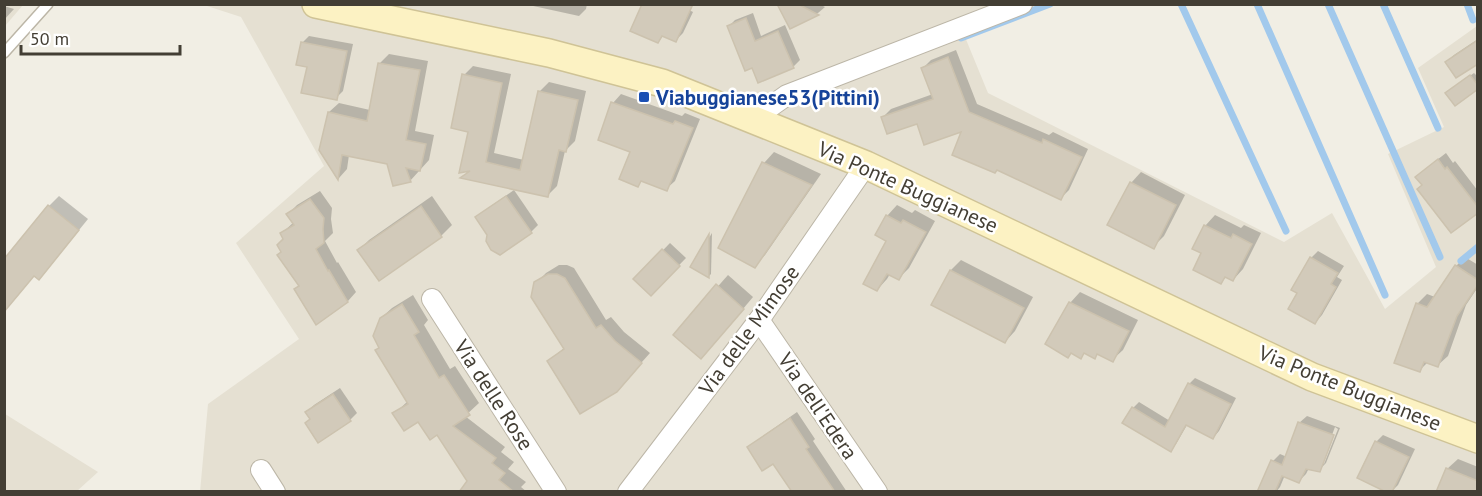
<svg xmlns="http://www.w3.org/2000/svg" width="1482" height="496" viewBox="0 0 1482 496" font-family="'PT Sans',sans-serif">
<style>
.residential{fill:#e5e0d2}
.shadow{fill:#0003;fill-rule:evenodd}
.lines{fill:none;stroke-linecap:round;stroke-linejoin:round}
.stream{stroke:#a2c9ec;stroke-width:7}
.building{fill:#d2caba;stroke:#ccc2ae;stroke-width:1.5}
.service-casing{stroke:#bcb6a7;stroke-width:12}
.minor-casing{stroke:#bcb6a7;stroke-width:22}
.secondary-casing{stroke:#cfc396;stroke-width:30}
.service{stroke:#fff;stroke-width:9}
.minor{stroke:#fff;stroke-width:20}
.secondary{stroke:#fcf2c3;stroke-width:27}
.transit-dot{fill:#1a4fb4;stroke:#fff;stroke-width:2}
.labels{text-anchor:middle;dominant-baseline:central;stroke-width:5;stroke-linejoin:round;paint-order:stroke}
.transit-label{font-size:21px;font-weight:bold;fill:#164399;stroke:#fff;text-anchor:start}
.street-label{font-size:21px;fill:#433e34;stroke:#fff}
</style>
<rect width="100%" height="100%" fill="#f1eee4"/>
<!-- residential -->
<g class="residential">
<path d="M5,4L23,5L5,26L4,5Z"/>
<path d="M204,5H1051L965,37L988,93L1284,242L1332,213L1385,309L1436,267L1388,154L1444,127L1418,68L1477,26V491L200,492L208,404L299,339L236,243L324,166L241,17Z"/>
<path d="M5,414L98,472L77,491H5Z"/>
</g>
<!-- shadow -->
<g class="shadow">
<path d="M524,4H587L586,9L579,16Z"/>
<path d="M677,4L693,12L683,33L676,40L664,35L658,42Z"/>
<path d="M781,4H819L825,7L818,13L790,27Z"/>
<path d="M4,6L14,9L4,20Z"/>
<path d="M753,13L761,36L785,25L800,60L793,67L753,66L729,26L735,20Z"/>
<path d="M309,36L353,44L343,91L336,98L309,65L302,43Z"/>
<path d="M1478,39V62H1447L1454,55Z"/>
<path d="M956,50L977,104L1049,135L1053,132L1088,149L1069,190L1061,198L964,129L883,117L891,109L933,94L923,68L931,60Z"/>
<path d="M389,54L428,61L415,131L434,135L429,160L410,181L388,163L349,155L347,169L339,178L321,149L329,112L339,103L370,110L380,63Z"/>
<path d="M473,66L511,74L494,153L524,160L539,92L549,82L586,91L575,141L565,151L557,186L548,195L463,177L471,170L470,131L464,75Z"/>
<path d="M1474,73L1478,77V87L1450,90Z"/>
<path d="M621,94L682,116L685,113L700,119L675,181L666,189L643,180L638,185L632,151L613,103Z"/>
<path d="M774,152L821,174L765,255L755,266L720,247L764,163Z"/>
<path d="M1446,153L1453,163L1455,161L1478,191V212L1423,184L1424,170Z"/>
<path d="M1141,172L1185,195L1164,236L1153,247L1131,183Z"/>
<path d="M514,190L538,225L531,232L489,235L477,218L484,211Z"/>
<path d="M320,191L332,208L331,219L333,233L325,241L337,263L338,262L356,292L348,301L316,323L300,285L282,251L285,238L282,233L294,222L288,214L297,205Z"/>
<path d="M59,196L88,219L49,267L39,278L49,206Z"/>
<path d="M432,196L452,225L441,236L379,279L359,250L369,240Z"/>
<path d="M897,205L912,213L915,210L935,221L909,268L899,278L890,274L887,279L877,290L888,240L887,216Z"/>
<path d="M1215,215L1241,228L1244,225L1261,233L1243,269L1233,280L1226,277L1221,282L1203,252L1205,226Z"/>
<path d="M712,233L711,274L709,276L692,266Z"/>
<path d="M670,243L686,258L651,294L635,279Z"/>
<path d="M1318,251L1344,266L1337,277L1342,280L1322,315L1315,323L1299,292L1311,258Z"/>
<path d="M1465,257L1478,265V287L1466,305L1448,356L1438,365L1428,362L1420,370L1417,304L1427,294L1435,297L1456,266Z"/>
<path d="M961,260L1033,297L1015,331L1005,342L951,270Z"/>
<path d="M559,265H567L574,268L606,320L611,317L624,332L650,353L616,391L549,361L565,347L536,283L546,273Z"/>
<path d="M728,275L753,297L711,347L675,335Z"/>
<path d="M1080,292L1138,320L1123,350L1112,360L1099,353L1095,357L1086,352L1081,357L1072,352L1068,356L1070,303Z"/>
<path d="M413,295L428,320L424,325L450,369L455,366L479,403L465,416L505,447L501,452L514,462L508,469L526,482L521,487L527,492H472L469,481L437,434L419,420L394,414L408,401L380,348L381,318L392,308Z"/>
<path d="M1195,378L1236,398L1219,431L1213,438L1187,425L1176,444L1170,450L1133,408L1139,402L1170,421L1189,384Z"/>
<path d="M340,388L357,413L350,420L311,418L307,412L314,405Z"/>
<path d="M797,412L815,439L813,441L847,492H793L773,462L749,448L756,441Z"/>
<path d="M1307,416L1340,428L1326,463L1319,470L1309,468L1306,474L1299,481L1285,475L1280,487L1276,492H1267L1273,461L1280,454L1287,457L1299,423ZM1335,427L1338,429L1324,464H1321Z"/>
<path d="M1383,435L1415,449L1398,485L1391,492L1376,442Z"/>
<path d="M1458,459L1478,467V492L1447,469Z"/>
</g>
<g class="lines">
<!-- stream -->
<g class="stream">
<path d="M1181,4L1286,231"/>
<path d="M1257,4L1385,295"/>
<path d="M1328,4L1440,257"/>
<path d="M1383,4L1438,128"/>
<path d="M1467,4L1473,20"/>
<path d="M961,38L1050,4"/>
<path d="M1461,261L1478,247"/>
</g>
</g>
<!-- building -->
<g class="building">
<path d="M642,4H693L676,42L662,36L658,43L630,31Z"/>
<path d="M777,4H798L819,15L790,29Z"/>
<path d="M746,18L755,41L778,31L794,68L758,83L752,68L745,71L727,26Z"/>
<path d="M1478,40V64L1456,78L1445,62Z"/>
<path d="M301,42L347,51L337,100L301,93L307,67L296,65Z"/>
<path d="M948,57L969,112L1042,143L1043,139L1082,157L1061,200L997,170L995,173L952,155L961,132L924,145L917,124L887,134L881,117L933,99L921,68Z"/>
<path d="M378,63L420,70L406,140L426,144L420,171L406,168L411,182L393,186L387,164L342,155L338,180L319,150L328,112L367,121Z"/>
<path d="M462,74L502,83L486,162L520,170L538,91L578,100L566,152L559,150L548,197L460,178L470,171L459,173L468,132L451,128Z"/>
<path d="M1470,75L1478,85V89L1455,106L1445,93Z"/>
<path d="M611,102L673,124L675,121L693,128L667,191L641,181L638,187L619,179L630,152L598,140Z"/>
<path d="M1438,159L1445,169L1447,167L1478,207V213L1451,233L1417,189L1422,185L1415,177Z"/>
<path d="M762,162L812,185L755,268L718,248Z"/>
<path d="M1130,182L1176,205L1154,249L1107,225Z"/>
<path d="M506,196L532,233L500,255L491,250L486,241L487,235L475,217Z"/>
<path d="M310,199L324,218L323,229L324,243L316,249L328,271L329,270L348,302L316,325L294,289L299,286L277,255L281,252L277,245L283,239L280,233L294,225L286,214Z"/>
<path d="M48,205L79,230L39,280L34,276L4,312V259Z"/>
<path d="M421,206L442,237L379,281L357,250Z"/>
<path d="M886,215L901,223L903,220L926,232L899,280L887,274L877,291L863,284L886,241L875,235Z"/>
<path d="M1204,225L1231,238L1233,234L1252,244L1233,281L1225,277L1221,284L1193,270L1201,253L1192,249Z"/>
<path d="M709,234V278L690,267Z"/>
<path d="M662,249L680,266L651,296L633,279Z"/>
<path d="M1310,257L1338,273L1331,284L1336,287L1315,324L1288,309L1297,293L1291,290Z"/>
<path d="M1455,265L1478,280V285L1457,316L1438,367L1424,362L1420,372L1394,363L1416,303L1427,307Z"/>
<path d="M950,270L1024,308L1005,343L931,305Z"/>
<path d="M548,274H557L565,278L596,328L601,325L615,341L642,363L617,392L580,414L547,361L564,349L531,297L534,282Z"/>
<path d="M716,284L744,309L701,359L673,335Z"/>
<path d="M1069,302L1129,331L1113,362L1097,354L1095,359L1084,353L1081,359L1071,353L1068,358L1045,344Z"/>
<path d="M402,304L419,332L414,335L439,378L444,375L470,415L453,426L496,458L492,463L505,473L499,480L514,492H459L467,481L437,435L430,440L418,422L404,431L392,413L408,404L375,350L379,348L373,336L380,318Z"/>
<path d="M1188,383L1231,404L1213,439L1186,425L1171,452L1122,423L1132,407L1165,427Z"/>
<path d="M333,394L351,421L318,443L305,423L310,419L305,412Z"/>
<path d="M790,418L809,447L806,449L835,492H792L773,464L762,471L747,447Z"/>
<path d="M1298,422L1334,435L1320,472L1306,469L1299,483L1282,476L1275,492H1257L1271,460L1282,465Z"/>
<path d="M1375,441L1409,457L1392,492H1386L1357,478Z"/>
<path d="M1446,468L1478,481V492H1436Z"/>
</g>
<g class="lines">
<defs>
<path id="service" d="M4,53L48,4"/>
<g id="minor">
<path d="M753,119L787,95L1022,4"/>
<path d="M432,299L556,492"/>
<path d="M759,320L877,492"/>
<path d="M261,470L275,492"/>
<path d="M628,492L759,320L866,165"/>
</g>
<path id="secondary" d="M316,4L549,53L662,83L866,165L1312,377L1478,439"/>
</defs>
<!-- service casing -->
<use href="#service" class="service-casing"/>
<!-- minor casing -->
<use href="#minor" class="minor-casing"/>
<!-- secondary casing -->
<use href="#secondary" class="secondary-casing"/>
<!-- service -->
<use href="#service" class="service"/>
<!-- minor -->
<use href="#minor" class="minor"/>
<!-- secondary -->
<use href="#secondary" class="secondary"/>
</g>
<!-- markers -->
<rect class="transit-dot" x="638" y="91" width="12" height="12" rx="3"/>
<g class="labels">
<!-- transit labels -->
<g class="transit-label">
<text x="656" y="97">Viabuggianese53(Pittini)</text>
</g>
<!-- street labels -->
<g class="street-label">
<text transform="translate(908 187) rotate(24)">Via Ponte Buggianese</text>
<text transform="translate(749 330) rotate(-54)">Via delle Mimose</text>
<text transform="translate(1350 388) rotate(22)">Via Ponte Buggianese</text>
<text transform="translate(494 395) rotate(57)">Via delle Rose</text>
<text transform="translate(818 406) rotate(56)">Via dell'Edera</text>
</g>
</g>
<!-- border -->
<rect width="1482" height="496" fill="none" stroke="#433e34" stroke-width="12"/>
<!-- scale -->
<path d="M21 45v9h159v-9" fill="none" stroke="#433e34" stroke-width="3"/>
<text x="30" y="45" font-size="18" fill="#433e34" stroke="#ffffff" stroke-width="4.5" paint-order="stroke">50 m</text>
</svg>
